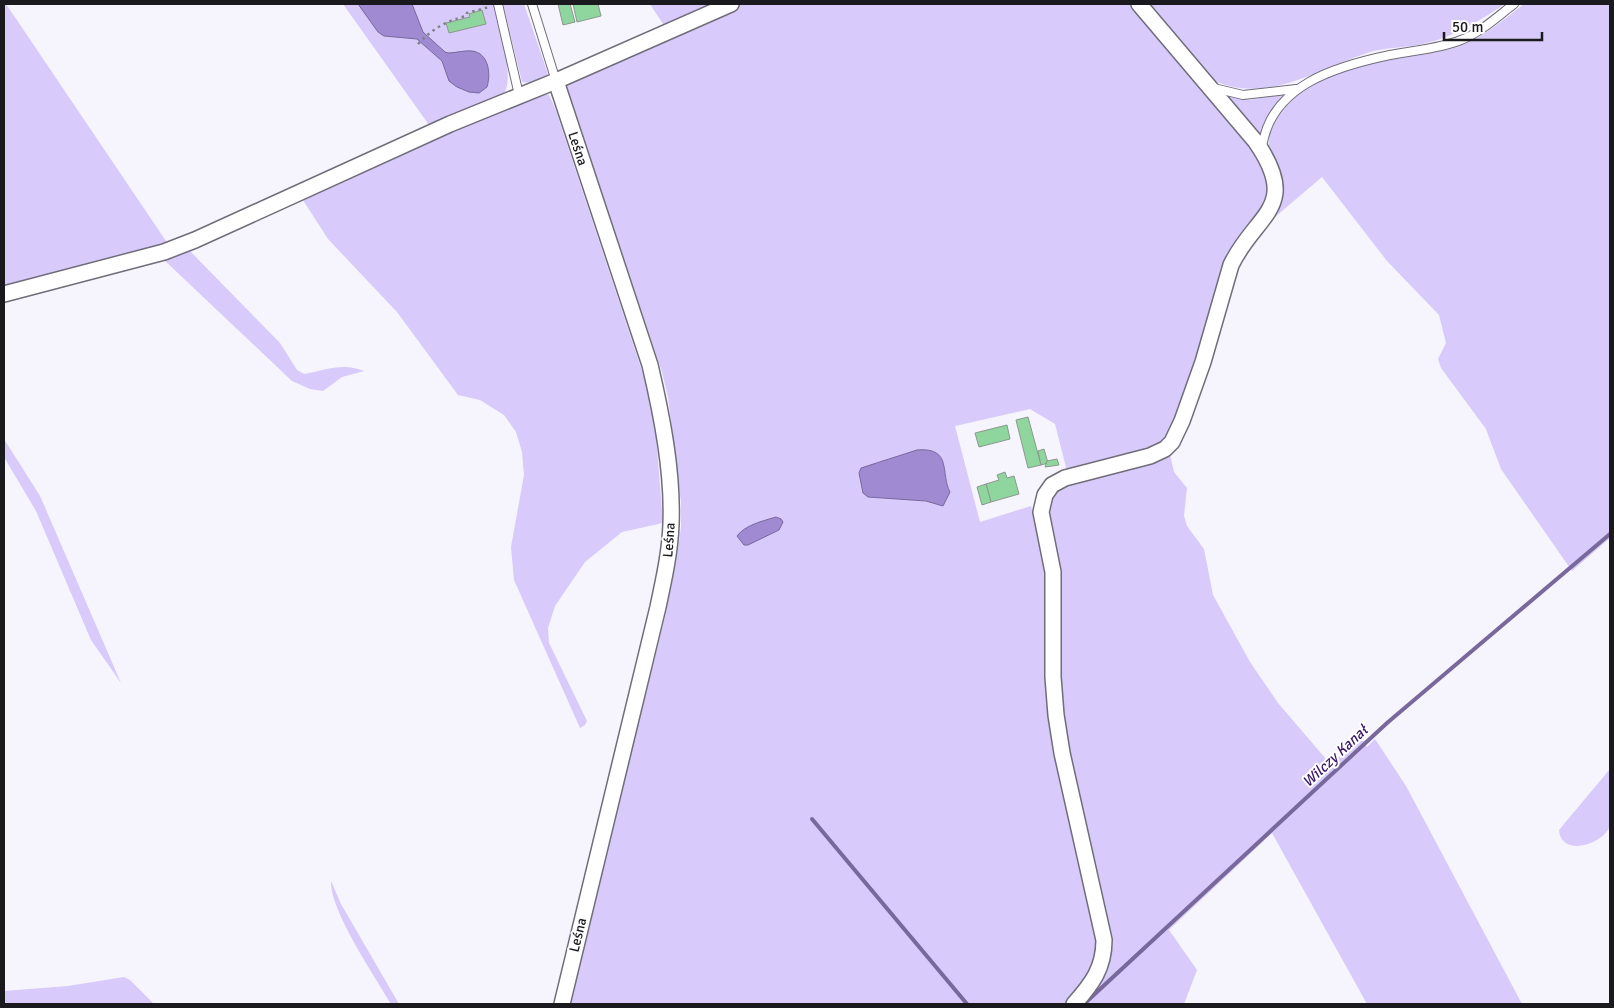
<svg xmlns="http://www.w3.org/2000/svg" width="1614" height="1008" viewBox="0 0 1614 1008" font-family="Signika,sans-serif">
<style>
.green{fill:#d8cafb}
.water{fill:#a08ad2;stroke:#78689c}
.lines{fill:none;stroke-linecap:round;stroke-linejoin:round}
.stream{stroke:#78689c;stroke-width:4}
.building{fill:#8fd69e;stroke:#8b978d}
.service-casing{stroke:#706d7a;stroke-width:10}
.minor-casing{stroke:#706d7a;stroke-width:18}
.path{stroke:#828188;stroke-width:2.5;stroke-dasharray:2.5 4;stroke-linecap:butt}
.service{stroke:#fff;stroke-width:8}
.minor{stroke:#fff;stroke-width:15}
.labels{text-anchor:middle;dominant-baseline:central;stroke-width:4;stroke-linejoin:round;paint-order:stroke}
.street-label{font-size:14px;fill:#1a191e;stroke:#fff}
.water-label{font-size:15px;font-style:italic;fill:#3a1569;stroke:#fff}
</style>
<rect width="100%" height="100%" fill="#f6f4fd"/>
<!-- green -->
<g class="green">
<path d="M4,4H6L168,244L4,289Z"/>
<path d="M343,4H494C499,25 516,78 503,95L429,125Z"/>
<path d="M503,4H524L548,74L546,78L534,83L522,82Z"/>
<path d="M650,4H714L665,27Z"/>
<path d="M742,4H1132L1256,152L1266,175L1267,196L1201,355L1170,436L1155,449L1067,471L1055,424L1030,409L955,426L980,522L1031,506L1049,576L1047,657L1099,940L1093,971L1069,1004H568L665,617L677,556L681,527V502L668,397L662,372L565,84Z"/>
<path d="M1145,4H1505C1479,21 1454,37 1423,44C1405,48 1385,47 1367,53C1317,70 1264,106 1211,79Z"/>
<path d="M1524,4H1610V538L1572,571L1501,469L1486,429L1441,368L1438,359L1446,343L1439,315L1387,261L1322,177L1268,223L1269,134C1287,85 1346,68 1393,58C1415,53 1439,54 1460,46C1484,37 1504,19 1524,4Z"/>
<path d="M539,93L549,95L555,108L647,386L656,436L663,523L622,532L585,562L555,606L548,628L549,643L587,721L585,725L580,728L514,580L511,547L524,475L522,452L516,432L504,415L480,400L458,395L397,312L328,239L301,197Z"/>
<path d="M1285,93L1264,122L1259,140L1220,94L1250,100Z"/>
<path d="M189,250L280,343L297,370L304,374C325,370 343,362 364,371L342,377L323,391L310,389L292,381L162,258Z"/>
<path d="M4,439L40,496L121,683L91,640L36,511L4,457Z"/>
<path d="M1169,450L1174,472L1187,488L1184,516L1187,526L1204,549L1213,595L1250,662L1278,703L1326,759L1335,761L1359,740L1364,741L1367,747L1375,739L1406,786L1522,1004H1367L1272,833L1169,930L1197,970L1184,1004H1079L1104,973L1060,711L1049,509C1051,502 1053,494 1059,489C1076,473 1144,458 1169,450Z"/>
<path d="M1610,769C1610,780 1613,820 1609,828C1601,845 1561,857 1559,830Z"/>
<path d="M331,881L341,904L399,1004H391C375,976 330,911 331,881Z"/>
<path d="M124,977L130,980L154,1004H4V991L68,986Z"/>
</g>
<!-- water -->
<g class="water">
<path d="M358,4H412L423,32L445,52L448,53C456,53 465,50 472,51C489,53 491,74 487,87L479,93L469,92L457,87L449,81L442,61L417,39L384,36L378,32Z"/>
<path d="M917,450C953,447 940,474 950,492L943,506L926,501L868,497L863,493L859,473L861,468Z"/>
<path d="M776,517L781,519L783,522L779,530L748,545H744L737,536C745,525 763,521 776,517Z"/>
</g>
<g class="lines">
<!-- stream -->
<g class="stream">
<path d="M812,819L967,1004"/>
<path d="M1084,1004L1387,723L1610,534"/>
</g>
</g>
<!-- building -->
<g class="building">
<path d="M558,4H570L575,22L563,25Z"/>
<path d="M573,4H598L601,16L577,22Z"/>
<path d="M482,10L486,24L449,33L446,23L470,17L469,14Z"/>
<path d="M1028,417L1041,465L1028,468L1016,420Z"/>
<path d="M1007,425L1010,439L979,447L975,433Z"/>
<path d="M1044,449L1048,463L1041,465L1038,451Z"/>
<path d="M1057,459L1059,465L1045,467L1047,461Z"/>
<path d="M1005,472L1007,478L1014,476L1019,494L991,502L986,484L999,480L997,475Z"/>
<path d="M986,484L991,502L982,505L977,487Z"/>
</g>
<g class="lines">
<defs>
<g id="service">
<path d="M498,4L519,95"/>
<path d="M532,4L556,81"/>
<path d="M1214,88L1243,95L1296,89"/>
<path d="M1262,148C1270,85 1337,66 1390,55C1414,50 1439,49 1461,40C1480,33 1498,16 1514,4"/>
</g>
<g id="minor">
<path id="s1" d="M556,81L650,365C662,416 673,472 671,524C670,552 664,579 658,607L562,1004"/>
<path d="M4,294L164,252L195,240L450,124L556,81L731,4"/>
<path d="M1074,1004C1092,984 1104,968 1104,940L1062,753L1056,715L1053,677V572L1041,512L1045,495L1052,485L1065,478L1150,456L1165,449L1172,442L1182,421L1203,362L1231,265C1256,213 1301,208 1256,142L1139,4"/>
</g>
</defs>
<!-- service casing -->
<use href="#service" class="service-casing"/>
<!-- minor casing -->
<use href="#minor" class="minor-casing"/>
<!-- path -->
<path class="path" d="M418,44C432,29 446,21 466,16L467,13L489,7"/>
<!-- service -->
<use href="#service" class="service"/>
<!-- minor -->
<use href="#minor" class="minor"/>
</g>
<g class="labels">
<!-- street labels -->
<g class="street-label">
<text stroke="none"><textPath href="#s1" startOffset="71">Leśna</textPath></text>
<text transform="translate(669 540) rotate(-86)">Leśna</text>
<text transform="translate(578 935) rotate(-76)">Leśna</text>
</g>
<!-- water labels -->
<g class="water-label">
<text transform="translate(1335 756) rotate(-43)">Wilczy Kanał</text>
</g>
</g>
<!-- border -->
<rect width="1614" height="1008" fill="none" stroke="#1a191e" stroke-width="10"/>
<!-- scale -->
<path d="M1444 32v8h98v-8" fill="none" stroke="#1a191e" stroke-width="2.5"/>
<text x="1452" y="32" font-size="15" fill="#1a191e" stroke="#ffffff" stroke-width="4" paint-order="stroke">50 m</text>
</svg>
